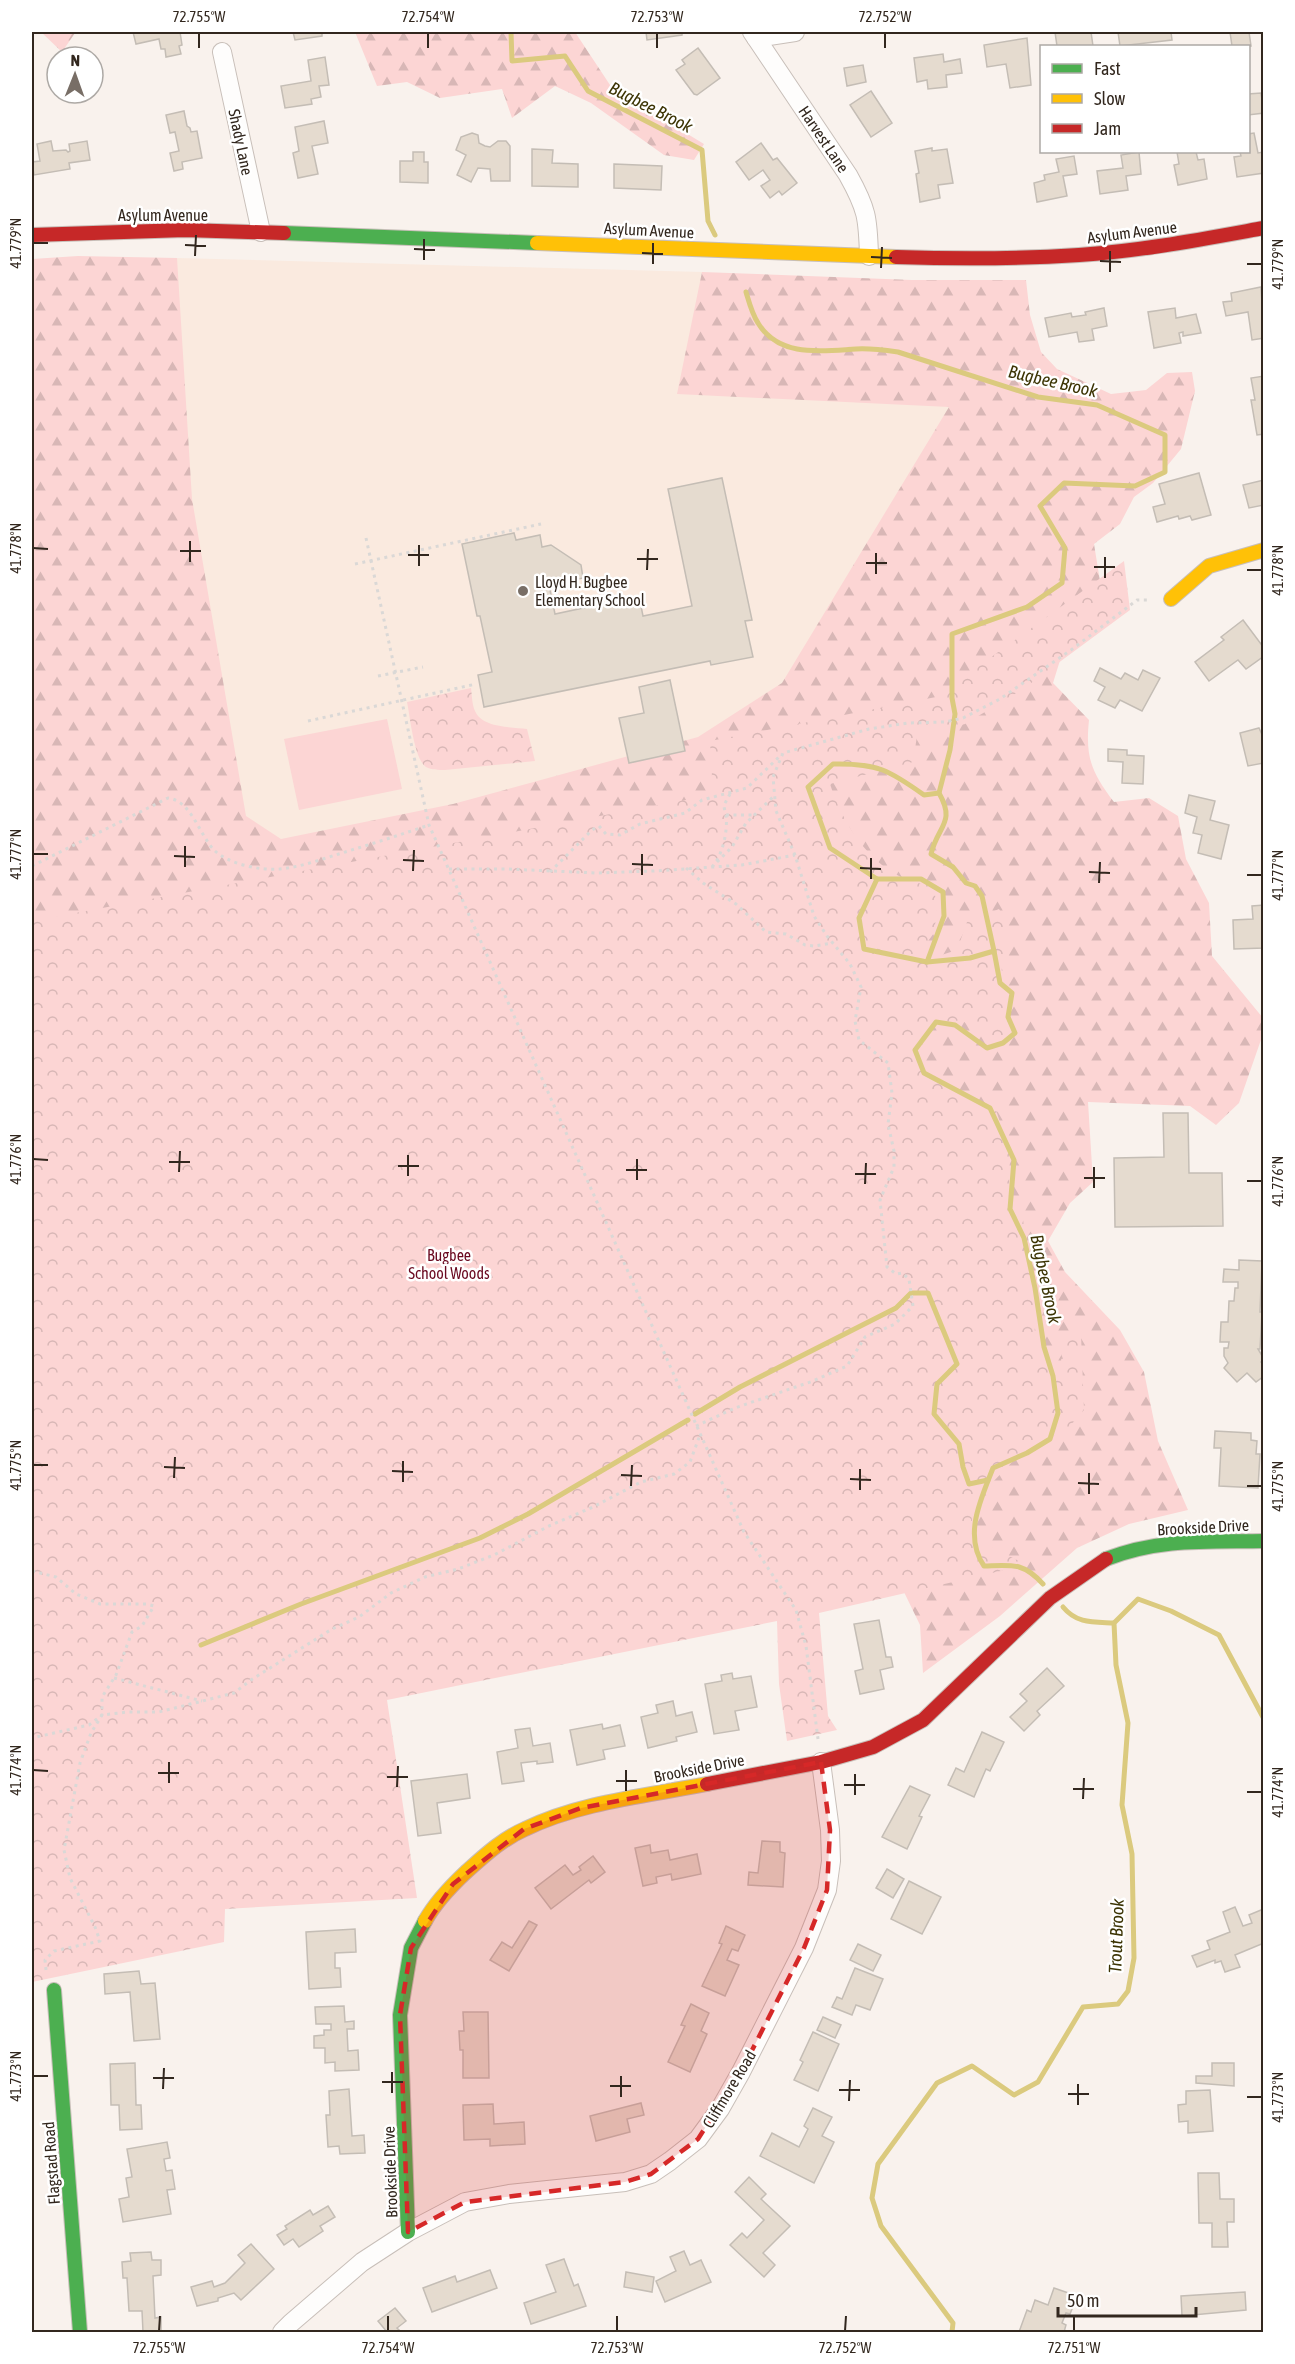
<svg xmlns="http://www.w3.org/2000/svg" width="1295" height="2364" viewBox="0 0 1295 2364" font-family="'Asap Condensed',sans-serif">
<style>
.built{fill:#faeadf}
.forest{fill:url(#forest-firs)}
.park{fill:url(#park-crowns)}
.pitch{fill:#fcd5d4}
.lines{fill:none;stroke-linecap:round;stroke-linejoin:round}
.stream{stroke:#dbca7e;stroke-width:5}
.building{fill:#e5dbcf;stroke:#c4bdb5;stroke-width:1.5}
.street-casing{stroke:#c8bfb9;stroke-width:20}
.fast-casing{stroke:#c8bfb9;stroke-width:16}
.slow-casing{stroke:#c8bfb9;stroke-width:16}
.jam-casing{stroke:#c8bfb9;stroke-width:16}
.path{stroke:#dad8d6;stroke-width:3;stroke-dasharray:3 4.5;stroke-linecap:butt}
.street{stroke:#fefdfc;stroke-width:18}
.fast{stroke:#4caf50;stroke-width:14}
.slow{stroke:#ffc107;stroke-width:14}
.jam{stroke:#c62828;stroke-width:14}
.marked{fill:#d62828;fill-opacity:0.2;stroke:#d62828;stroke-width:4.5;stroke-dasharray:12 8;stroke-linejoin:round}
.ticks{fill:none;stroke:#32271e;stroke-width:2}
.poi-dot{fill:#786e66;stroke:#fff;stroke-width:2}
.labels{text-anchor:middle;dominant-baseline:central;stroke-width:5;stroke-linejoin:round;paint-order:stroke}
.street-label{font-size:16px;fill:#32271e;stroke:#fff}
.poi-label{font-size:16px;fill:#32271e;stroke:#fff;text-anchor:start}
.park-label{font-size:16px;fill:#6a0920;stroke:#fff}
.water-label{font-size:18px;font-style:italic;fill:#3c3404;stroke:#fff}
.neatline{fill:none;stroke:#32271e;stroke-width:2}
.ticks-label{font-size:15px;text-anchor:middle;fill:#32271e}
</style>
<defs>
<pattern id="forest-firs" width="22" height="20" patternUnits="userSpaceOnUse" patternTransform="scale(1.5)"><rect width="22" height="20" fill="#fcd5d4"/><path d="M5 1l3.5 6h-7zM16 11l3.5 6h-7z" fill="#d8b7b6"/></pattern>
<pattern id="park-crowns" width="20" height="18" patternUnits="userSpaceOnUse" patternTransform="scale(1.5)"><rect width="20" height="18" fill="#fcd5d4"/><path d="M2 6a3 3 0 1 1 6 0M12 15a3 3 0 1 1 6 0" fill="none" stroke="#d8b7b6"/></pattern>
</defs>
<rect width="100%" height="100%" fill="#f9f2ed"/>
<!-- built -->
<path class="built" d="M177,258L702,272L701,276L947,282L1021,281L943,676L32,921V259L177,262Z"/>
<!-- forest -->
<g class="forest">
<path d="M41,32H78L75,33L62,52Z"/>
<path d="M355,32H575L612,88L704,144L694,160L664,155L591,103L555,86L512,118L502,89L440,98L407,82L377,86Z"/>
<path d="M78,256L177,258L192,499L246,816L281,839L453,804L698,737L782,683L949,407L677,394L702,272L912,280H1026L1030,315L1041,352L1057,369L1111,394L1146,390L1167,373L1192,372L1195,391L1181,449L1153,483L1134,497L1120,524L1094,544L1100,581L1066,641L1053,683L1089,720C1085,758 1092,773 1114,802L1149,798L1178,816L1186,859L1209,903L1212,956L1263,1018V1034L1239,1103L1216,1125L1190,1106L1088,1102L1093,1182L1070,1203L1048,1241L1065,1272L1120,1330L1144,1372L1158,1441L1188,1510L1129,1524L1077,1548L1000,1616L923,1673L920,1625L903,1590L371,1692L208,1897L32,1971V259Z"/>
</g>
<!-- park -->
<g class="park">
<path d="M1124,561L1130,610L1023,689L965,724L917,736L913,762L830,784C842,821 866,861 903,878C912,882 924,884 934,887L937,910L934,933L920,952L935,957L957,950L967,922L999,909L1006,921L1001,978L1011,1021L1003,1038L981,1036L962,1020L938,1023L922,1042L927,1074L955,1091L996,1110L1010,1152L1008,1211L1023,1219L1028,1261L1037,1310L1033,1344L1042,1362H1061L1062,1348L1067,1335L1081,1334L1084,1410L1070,1426L1014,1460L990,1485L971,1511L974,1539L1027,1565L819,1613L828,1716L837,1730L787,1741L779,1684L777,1621L387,1700L417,1898L225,1909L224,1942L32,1982V921L713,795L710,741L936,697Z"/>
<path d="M471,688C472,695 472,705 475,711C482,728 512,727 527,729L535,761L445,770C438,770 432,770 426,767C414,759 410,716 407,702Z"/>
</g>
<!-- pitch -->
<path class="pitch" d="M387,719L402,789L299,810L284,739Z"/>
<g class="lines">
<!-- stream -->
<g class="stream">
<path d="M511,32L512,61L565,56L588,91L702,150L708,221L715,235"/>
<path d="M746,292C749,302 752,314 758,323C779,358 822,351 856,349C870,348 884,350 898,352L1038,397L1097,405L1165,435V472L1135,486L1064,483L1040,506L1065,548L1062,583L1027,607L952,634V698L955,714L950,750L939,793L924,795C889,770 877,763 833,764L808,787L830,848L877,879L859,918L864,949L927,962L970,958L994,951L1000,983L1012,993L1008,1017L1015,1033L1003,1043L987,1048L955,1025L936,1022L915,1050L924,1073L990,1108L1014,1160L1010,1209L1024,1238L1035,1288L1044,1347L1053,1376L1058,1413L1050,1439L1027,1453L993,1468C981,1499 963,1535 984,1566C1012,1565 1023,1562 1043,1584"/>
<path d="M939,793C956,823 938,825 931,854L953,867L966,883L975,886L982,896L994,951"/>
<path d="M877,879H921L943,892L944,916L927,962"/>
<path d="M695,1414L740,1387L896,1308L911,1293H928L957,1364L937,1384L934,1414L959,1444L963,1467L969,1484L988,1480"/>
<path d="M1063,1607C1077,1624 1093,1622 1114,1623"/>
<path d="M201,1645L301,1604L480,1538L528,1514L688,1420"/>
<path d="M952,2332L953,2323L881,2226L872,2198L878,2164L937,2083L972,2066L1014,2095L1038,2082L1083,2007L1118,2004L1128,1991L1134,1958L1132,1854L1122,1805L1128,1723L1116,1665L1114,1623L1138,1599L1171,1611L1219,1635L1264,1719"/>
</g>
</g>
<!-- building -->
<g class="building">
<path d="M133,32H180L182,45L179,46L181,54L166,57L165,49H161L159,39L136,44Z"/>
<path d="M293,32H322V36L295,40Z"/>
<path d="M646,32H682V35L647,40Z"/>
<path d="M1055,32H1091L1093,46H1057Z"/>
<path d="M1118,32H1171L1172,40L1120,46Z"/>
<path d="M1230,32H1249L1251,46H1232Z"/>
<path d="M1027,38L1031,85L1010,88L1006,64L987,67L984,45Z"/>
<path d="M698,48L720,78L697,95L694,94L676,70L685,64L682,60Z"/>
<path d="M943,54L944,62L960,59L962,73L946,75L947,87L928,89L927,80L917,82L914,58Z"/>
<path d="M325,57L329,85L319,86L321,97L311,99L312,104L285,108L281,86L311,81L308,60Z"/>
<path d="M863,65L866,82L847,86L844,68Z"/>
<path d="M871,91L892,123L871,137L850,105Z"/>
<path d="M1261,93L1264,113L1248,115V94Z"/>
<path d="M184,111L187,126L190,128L191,132L197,131L202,158L182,162L183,169L174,171L170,153L179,151L175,132L170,133L166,115Z"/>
<path d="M324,121L328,143L312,146L318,174L298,178L293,153L299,151L295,127Z"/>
<path d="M472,133L478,135L479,143L485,146L490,147L498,141H506L510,146V181H491L490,169L478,168L471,182L457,175L466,155L456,150L461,137Z"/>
<path d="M1254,133L1258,153L1264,152V173L1237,177L1234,157L1241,156L1240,152H1248V134Z"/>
<path d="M51,141L53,151L66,150L68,152L70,151L69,144L87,141L90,160L69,163L70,169L34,175L32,162L40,161L37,144Z"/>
<path d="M761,143L773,160L777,158L797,183L782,195L779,191L770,198L761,186L770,180L763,170L749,180L736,162Z"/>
<path d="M932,148V151L947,149L953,183L938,185L940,198L920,202L916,174L919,173L915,151Z"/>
<path d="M532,149L553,150L552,163L578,164V187L532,186Z"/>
<path d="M413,152H424V162H428V183L400,182V161H413Z"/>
<path d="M1139,152L1141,174L1126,176L1128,190L1100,194L1097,171L1123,168L1121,155Z"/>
<path d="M1177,152H1196L1198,160L1204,159L1207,179L1178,185L1174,165L1179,164Z"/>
<path d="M1074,156L1077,174L1063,176L1067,196L1037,202L1034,183L1045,180L1044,175L1059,172L1056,159Z"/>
<path d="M614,164L662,166L661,190L614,188Z"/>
<path d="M1261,287L1264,338L1252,340L1248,312L1226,316L1223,302L1232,301L1231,293Z"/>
<path d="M1104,308L1107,326L1092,329L1094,340L1079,342L1077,332L1049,337L1045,318L1071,313L1072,317L1086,315L1085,312Z"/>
<path d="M1175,308L1176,318L1196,314L1201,333L1183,336V332L1179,333L1181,343L1154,348L1148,312Z"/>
<path d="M1264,376V434L1257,435L1251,400H1255L1251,378Z"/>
<path d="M1199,473L1211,515L1192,520L1190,516L1179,519L1178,516L1157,522L1153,507L1165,504L1159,484Z"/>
<path d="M722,478L752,620L745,621L753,657L711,665L710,661L484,707L478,675L492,672L480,616H477L462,544L514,533L516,540L540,535L542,547L551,545L581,565L583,578L574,580L575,586L566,588L565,582L549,585L555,614L639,596L643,616L692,606L668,489Z"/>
<path d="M1264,480V505L1249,508L1243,485Z"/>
<path d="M1243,620L1264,648V656L1246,669L1238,660L1209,681L1195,662L1224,640L1221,637Z"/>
<path d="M1100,668L1121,679L1125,673L1138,680L1143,670L1160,678L1142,711L1120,700L1115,708L1098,700L1105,687L1094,681Z"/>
<path d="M670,680L685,751L629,763L619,718L644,713L639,687Z"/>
<path d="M1259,728L1264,739V763L1248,766L1240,733Z"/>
<path d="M1108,749L1127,750V755L1144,756L1143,784L1122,783L1123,762L1108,761Z"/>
<path d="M1189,795L1215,801L1210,820L1229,825L1221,859L1198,853L1202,835L1193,833L1197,817L1185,813Z"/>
<path d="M1264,905V948L1234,949L1233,920L1253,919L1252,906Z"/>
<path d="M1163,1113H1188L1189,1173H1222L1223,1226L1115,1227L1114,1158L1164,1157Z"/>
<path d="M1239,1260L1262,1261L1260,1312H1262L1260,1349H1258L1264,1359L1261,1362L1264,1365V1376L1256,1382L1247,1373L1237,1382L1224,1368L1228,1363L1224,1356V1348H1228L1229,1342H1220L1221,1322H1228L1229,1301H1234L1235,1288H1238V1282H1223L1224,1269L1239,1270Z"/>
<path d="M1215,1431L1251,1433V1440L1257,1441L1256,1454H1260L1258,1488L1219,1486L1221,1448H1214Z"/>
<path d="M879,1620L886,1657H891L893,1667L880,1670L884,1689L860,1694L855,1671L863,1669L854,1624Z"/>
<path d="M1047,1668L1064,1686L1037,1711L1040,1715L1024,1731L1010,1717L1027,1701L1020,1694Z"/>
<path d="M732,1673L733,1679L751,1676L757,1707L735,1711L739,1730L714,1734L705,1684L722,1681L721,1675Z"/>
<path d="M673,1701L676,1716L692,1712L697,1732L676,1737L677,1741L648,1748L641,1717L658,1713L656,1705Z"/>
<path d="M602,1724L603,1729L620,1725L625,1746L603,1750L605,1759L577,1765L570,1730Z"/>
<path d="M530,1728L533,1746L550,1743L553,1762L537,1764V1761L521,1763L524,1781L502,1784L497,1752L518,1748L515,1730Z"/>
<path d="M982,1732L1004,1742L990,1771L986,1769L974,1797L948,1785L956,1768L964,1772Z"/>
<path d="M467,1774L470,1798L437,1803L441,1833L418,1836L411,1781Z"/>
<path d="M910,1786L930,1795L919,1816L922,1817L907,1849L882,1837Z"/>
<path d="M762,1841L780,1842V1852L785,1853L783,1887L748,1885L749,1872L758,1873Z"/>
<path d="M650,1845L651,1853L668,1850L670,1860L697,1854L701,1874L672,1880L671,1874L656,1877L657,1883L643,1886L635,1848Z"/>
<path d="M593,1856L605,1872L591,1883L589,1880L551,1909L535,1888L565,1865L573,1875L581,1870L579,1867Z"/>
<path d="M887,1869L904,1879L893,1898L876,1888Z"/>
<path d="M909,1881L941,1897L922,1934L891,1919Z"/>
<path d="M1235,1907L1243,1926L1252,1923L1249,1915L1261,1910L1264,1916V1943L1235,1955L1240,1967L1225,1972L1221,1961L1215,1963V1960L1197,1967L1192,1956L1210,1949L1207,1941L1230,1932L1223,1912Z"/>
<path d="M529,1921L537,1925L509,1971L490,1960L502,1942L512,1948Z"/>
<path d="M726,1926L745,1935L738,1951L732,1949L727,1960L739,1965L725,1996L702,1986L722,1944L719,1943Z"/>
<path d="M355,1929L356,1952L335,1953V1968H340L341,1987L309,1989L306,1932Z"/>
<path d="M858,1944L881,1955L873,1971L850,1960Z"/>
<path d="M855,1968L883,1979L870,2010L856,2005L852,2015L832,2007L837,1997L842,1999Z"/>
<path d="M139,1971L141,1984L155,1983L160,2039L134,2041L130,1992L105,1994L104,1974Z"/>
<path d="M691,2004L709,2013L701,2031L707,2034L690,2072L668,2062L685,2026L681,2025Z"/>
<path d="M344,2006L345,2022L354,2021V2029H347L348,2051L358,2050L359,2070L335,2071V2062L325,2063V2048H314V2036L324,2035V2030H331V2024H316L315,2007Z"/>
<path d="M463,2012H488L489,2078H463V2050H460L459,2031H464Z"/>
<path d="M823,2017L841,2025L835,2038L817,2030Z"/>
<path d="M813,2032L839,2044L818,2091L794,2080L803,2062L800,2060Z"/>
<path d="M135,2063L136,2105H141L142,2129L120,2130L119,2105H111L110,2064Z"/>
<path d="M1212,2063H1234V2086L1196,2083V2076H1212Z"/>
<path d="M349,2089L352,2136L364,2135L365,2153L340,2154L339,2146L328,2147L326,2115H330L329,2091Z"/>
<path d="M1210,2090L1213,2131L1188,2133V2121L1179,2122L1178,2105L1186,2104V2091Z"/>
<path d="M641,2103L644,2115L627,2119L630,2132L596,2141L590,2116Z"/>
<path d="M493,2104L494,2124L524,2122L525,2144L490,2146V2139L464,2140L463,2105Z"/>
<path d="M813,2108L832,2117L822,2136L834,2142L814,2183L760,2156L772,2133L799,2147L808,2129L804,2126Z"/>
<path d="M167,2142L170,2158L164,2159L166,2171L172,2170L175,2189L167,2190L171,2214L123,2222L119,2199L129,2197L126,2178L132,2177L127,2149Z"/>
<path d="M1198,2173H1219L1220,2199H1234V2222H1227L1228,2247H1212V2223H1199Z"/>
<path d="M749,2177L766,2194L761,2199L790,2226L763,2253L775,2265L764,2277L730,2245L742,2233L747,2238L764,2220L735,2192Z"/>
<path d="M328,2206L335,2217L320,2226L323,2231L299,2247L293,2239L284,2245L277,2235L287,2229L285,2226L310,2210L313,2215Z"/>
<path d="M251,2244L274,2269L241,2300L234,2293L218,2298V2301L197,2306L191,2287L212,2281L214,2287L225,2283L245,2263L238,2255Z"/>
<path d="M684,2251L690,2265L701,2260L711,2282L665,2302L656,2281L676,2271L670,2257Z"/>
<path d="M151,2252L152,2260H161V2275L153,2276L155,2318L161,2317V2332H143L142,2311H129L127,2278H123L122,2262L131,2261L130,2253Z"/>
<path d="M564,2259L574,2286L578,2284L586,2306L531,2324L524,2303L556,2292L546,2265Z"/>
<path d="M490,2270L497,2288L432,2312L423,2288L455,2276L457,2282Z"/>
<path d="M626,2272L654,2277L652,2292L624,2287Z"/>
<path d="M1054,2288L1077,2296L1070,2314L1066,2313L1062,2323L1066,2325L1064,2332H1019L1027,2310L1031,2312L1035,2300L1048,2305Z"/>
<path d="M1245,2292L1246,2310L1182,2316L1181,2296Z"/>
<path d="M395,2308L406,2321L397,2328L401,2332H387L378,2321Z"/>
</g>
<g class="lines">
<defs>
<g id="street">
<path d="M752,32L848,175C867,209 868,218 869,256"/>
<path d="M756,38L795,32"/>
<path d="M222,52L261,232"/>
<path d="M282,2332L291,2323L362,2262L408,2232L465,2202L509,2194L625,2182L651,2174L670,2161L698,2139L720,2109L741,2072L804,1948L827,1890L831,1861L830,1830L821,1762"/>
</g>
<g id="fast">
<path d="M284,233L537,243"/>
<path d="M1106,1559C1160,1538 1208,1542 1264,1541"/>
<path d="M54,1990L80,2332"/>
<path d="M408,2232L400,2015L411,1948L425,1921"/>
</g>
<g id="slow">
<path d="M537,243L896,257"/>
<path d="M1171,599L1209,566L1264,550"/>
<path d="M425,1921C435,1903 450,1887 466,1872C484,1856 502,1839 525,1829C581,1802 646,1796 707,1784"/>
</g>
<g id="jam">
<path d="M32,235L185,230L284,233"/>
<path d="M896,257C957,259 1018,259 1079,255C1141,251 1203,239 1264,228"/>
<path d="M707,1784L821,1762L873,1747L923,1720L1050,1598L1106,1559"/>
</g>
</defs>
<!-- street casing -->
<use href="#street" class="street-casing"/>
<!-- fast casing -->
<use href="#fast" class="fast-casing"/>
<!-- slow casing -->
<use href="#slow" class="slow-casing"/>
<!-- jam casing -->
<use href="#jam" class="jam-casing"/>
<!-- path -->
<g class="path">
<path d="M366,538L429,825L744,1532L796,1610L806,1646L818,1739"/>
<path d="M355,564L541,524"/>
<path d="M378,676L423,667"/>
<path d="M308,721L476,684"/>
<path d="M726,815H753"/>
<path d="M717,862L732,847L746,823L774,796"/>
<path d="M32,866L168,798C192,801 199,835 215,851C229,864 261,871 280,869C301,867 322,859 342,853C371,844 400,835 429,825"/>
<path d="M712,867C723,855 728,830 726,815C725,811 724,808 724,805L730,794"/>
<path d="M686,868L703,883L736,904L766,932L786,934L805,945L814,946L832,943"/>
<path d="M449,869H507L596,873L654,871L742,865L795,855"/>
<path d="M550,872L592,830L599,826L606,834L620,835L640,824L685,813L702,800L747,788L782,754"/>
<path d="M696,1426L735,1408L813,1381L847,1366L865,1337L895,1324L913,1306L909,1279L902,1273L896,1274L887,1267L880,1200L894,1167V1151L888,1124L892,1093L888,1063L859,1040L855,1021L861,987L850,964L827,936L814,916L795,855L776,811L773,777L783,753L869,729L908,723L945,722L963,718L1000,699L1071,650L1137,600H1150"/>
<path d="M32,1571L56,1577L76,1594L100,1604H147L154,1606L142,1626L132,1632L116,1675L102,1697V1715L89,1725L32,1738"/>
<path d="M114,1678L202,1701"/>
<path d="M46,1970L45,1960L54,1951L100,1941L95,1927L70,1878L64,1850L80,1763L91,1733L102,1715L128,1712H159L234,1693L251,1680L332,1629L359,1617L391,1593L425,1577L458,1569L494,1555L549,1526L593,1507L641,1482L674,1474L690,1462L700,1435"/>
</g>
<!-- street -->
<use href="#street" class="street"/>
<!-- fast -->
<use href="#fast" class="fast"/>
<!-- slow -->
<use href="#slow" class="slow"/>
<!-- jam -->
<use href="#jam" class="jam"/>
</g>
<!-- marked area -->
<path class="marked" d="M821,1762L830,1830L827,1890L804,1948L741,2072L698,2139L651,2174L625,2182L465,2202L408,2232L400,2015L411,1948L453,1884L524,1829L581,1808Z"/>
<!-- ticks -->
<path class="ticks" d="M199,48V33M428,48V33M657,48V33M885,48V33M33,243H48M185,245L206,246M414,249L435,250M642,253L663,254M195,256L196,235M871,257L892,258M424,260V239M1100,261L1121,262M653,264V243M1247,264H1262M881,268L882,247M1110,272V251M33,548L48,549M180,551H201M408,555H429M637,559H658M190,562V541M866,563H887M419,566V545M1094,567H1115M647,570L648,549M1247,570H1262M876,574V553M1105,578V557M33,854H48M174,856L195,857M403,860L424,861M632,864L653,865M185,867V846M860,868L881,869M413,871L414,850M1089,872L1110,873M642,875V854M1247,875H1262M871,879V858M1099,883L1100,862M33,1159L48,1160M169,1162H190M398,1166H419M626,1170H647M179,1172L180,1151M855,1174H876M408,1176V1155M1084,1178H1105M637,1180V1159M1247,1181H1262M865,1184L866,1163M1094,1188V1167M33,1465H48M164,1467L185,1468M392,1471L413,1472M621,1475L642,1476M174,1478L175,1457M850,1479L871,1480M403,1482V1461M1078,1483L1099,1484M631,1486L632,1465M1247,1486H1262M860,1490V1469M1089,1494V1473M33,1770L48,1771M158,1773H179M387,1777H408M616,1781H637M169,1783V1762M844,1785H865M397,1787L398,1766M1073,1789H1094M626,1791V1770M1247,1792H1262M855,1795V1774M1083,1799L1084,1778M33,2076H48M153,2078H174M382,2082H403M610,2086H631M163,2089L164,2068M839,2090H860M392,2093V2072M1068,2094H1089M621,2097V2076M1247,2097H1262M849,2101L850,2080M1078,2105V2084M159,2331L160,2316M388,2331V2316M617,2331V2316M845,2331L846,2316M1074,2331V2316"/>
<!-- markers -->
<circle class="poi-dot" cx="523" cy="591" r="6"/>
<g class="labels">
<!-- street labels -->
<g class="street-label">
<text transform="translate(824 139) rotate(56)">Harvest Lane</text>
<text transform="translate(241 142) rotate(78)">Shady Lane</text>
<text x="163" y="215">Asylum Avenue</text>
<text transform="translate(649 230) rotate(3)">Asylum Avenue</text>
<text transform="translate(1132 232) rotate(-7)">Asylum Avenue</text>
<text transform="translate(1203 1527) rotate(-3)">Brookside Drive</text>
<text transform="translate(699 1768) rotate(-11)">Brookside Drive</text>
<text transform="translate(729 2089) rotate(-59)">Cliffmore Road</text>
<text transform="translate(51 2163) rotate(-94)">Flagstad Road</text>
<text transform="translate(390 2172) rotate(-92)">Brookside Drive</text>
</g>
<!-- poi labels -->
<g class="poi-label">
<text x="535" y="582">Lloyd H. Bugbee<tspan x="535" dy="18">Elementary School</tspan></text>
</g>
<!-- park labels -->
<g class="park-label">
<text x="449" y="1255">Bugbee<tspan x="449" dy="18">School Woods</tspan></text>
</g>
<!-- water labels -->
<g class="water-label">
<text transform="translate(651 107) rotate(27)">Bugbee Brook</text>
<text transform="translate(1053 381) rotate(13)">Bugbee Brook</text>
<text transform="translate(1046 1279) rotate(78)">Bugbee Brook</text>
<text transform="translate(1116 1936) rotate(-88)">Trout Brook</text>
</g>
</g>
<!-- border -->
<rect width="1295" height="2364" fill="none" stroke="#ffffff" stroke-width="66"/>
<!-- legend -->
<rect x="1040" y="45" width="210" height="108" fill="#ffffff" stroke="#ada9a5" stroke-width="1.5"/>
<rect x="1052" y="64" width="30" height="9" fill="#4caf50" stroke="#ada9a5" stroke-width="1.5"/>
<text x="1094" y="75" font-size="18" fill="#32271e">Fast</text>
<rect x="1052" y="94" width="30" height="9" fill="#ffc107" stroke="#ada9a5" stroke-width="1.5"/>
<text x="1094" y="105" font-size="18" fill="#32271e">Slow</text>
<rect x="1052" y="124" width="30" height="9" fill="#c62828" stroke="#ada9a5" stroke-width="1.5"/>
<text x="1094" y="135" font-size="18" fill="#32271e">Jam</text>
<!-- north arrow -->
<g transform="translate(75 75) rotate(1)"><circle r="28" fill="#ffffff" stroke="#ada9a5" stroke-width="1.5"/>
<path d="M0-4.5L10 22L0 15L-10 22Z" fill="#786e66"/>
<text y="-9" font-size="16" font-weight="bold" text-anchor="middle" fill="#32271e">N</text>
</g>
<!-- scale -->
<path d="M1058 2307v9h138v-9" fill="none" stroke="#32271e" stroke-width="3"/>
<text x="1067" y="2307" font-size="18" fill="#32271e" stroke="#ffffff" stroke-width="4.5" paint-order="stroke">50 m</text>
<rect x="33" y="33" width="1229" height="2298" class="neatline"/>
<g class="ticks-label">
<text x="199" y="22">72.755°W</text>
<text x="428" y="22">72.754°W</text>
<text x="657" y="22">72.753°W</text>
<text x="885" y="22">72.752°W</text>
<text transform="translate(16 243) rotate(-90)" y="5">41.779°N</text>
<text transform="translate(1278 264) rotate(-90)" y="5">41.779°N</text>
<text transform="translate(16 548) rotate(-90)" y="5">41.778°N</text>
<text transform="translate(1278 570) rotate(-90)" y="5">41.778°N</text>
<text transform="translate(16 854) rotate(-90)" y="5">41.777°N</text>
<text transform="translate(1278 875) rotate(-90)" y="5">41.777°N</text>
<text transform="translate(16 1159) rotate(-90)" y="5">41.776°N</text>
<text transform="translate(1278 1181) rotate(-90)" y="5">41.776°N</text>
<text transform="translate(16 1465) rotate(-90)" y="5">41.775°N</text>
<text transform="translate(1278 1486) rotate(-90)" y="5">41.775°N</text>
<text transform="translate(16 1770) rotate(-90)" y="5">41.774°N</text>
<text transform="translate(1278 1792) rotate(-90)" y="5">41.774°N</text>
<text transform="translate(16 2076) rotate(-90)" y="5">41.773°N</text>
<text transform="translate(1278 2097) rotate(-90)" y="5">41.773°N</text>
<text x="159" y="2353">72.755°W</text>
<text x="388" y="2353">72.754°W</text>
<text x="617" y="2353">72.753°W</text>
<text x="845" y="2353">72.752°W</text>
<text x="1074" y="2353">72.751°W</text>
</g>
</svg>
